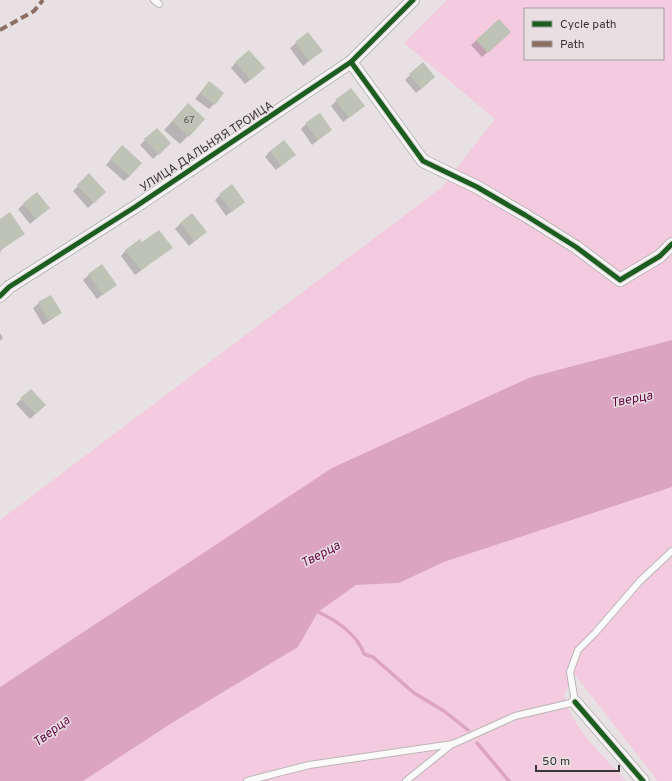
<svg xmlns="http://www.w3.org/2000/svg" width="672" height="781" viewBox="0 0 672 781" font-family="Overpass,sans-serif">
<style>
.green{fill:#f4cade;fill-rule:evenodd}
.water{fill:#dba4c0}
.shadow{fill:#0003}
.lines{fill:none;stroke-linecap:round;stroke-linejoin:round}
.stream{stroke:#dba4c0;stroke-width:3.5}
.building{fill:#bec3b6}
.service-casing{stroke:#bab6b8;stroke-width:8}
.minor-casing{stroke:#bab6b8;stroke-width:14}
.service{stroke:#fbfafb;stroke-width:6}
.minor{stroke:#fbfafb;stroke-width:12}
.quiet{stroke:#8d6e63;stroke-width:4;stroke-dasharray:8 4;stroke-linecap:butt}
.cycleway-casing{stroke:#e9dfe3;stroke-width:8}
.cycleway{stroke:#1b5e20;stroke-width:5}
.labels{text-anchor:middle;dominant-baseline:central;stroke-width:3;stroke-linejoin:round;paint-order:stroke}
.number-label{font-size:10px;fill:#5b5958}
.street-label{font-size:12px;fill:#3a3638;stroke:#e9dfe3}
.water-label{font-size:13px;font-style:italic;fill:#640742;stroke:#e9dfe3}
</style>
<rect width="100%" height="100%" fill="#e7e1e4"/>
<!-- green -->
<g class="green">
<path d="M447,0H672V340L531,377L123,607L0,687V520L442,187L495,119L404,43ZM525,9H663V59H525Z"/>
<path d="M672,487V781H658L575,675L564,695C572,729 603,755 626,781H83L175,721L298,647L318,612L356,585L399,583L444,562Z"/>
</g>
<!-- water -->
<path class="water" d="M672,340V487L444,562L399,583L356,585L318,612L298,647L175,721L83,781H0V687L332,468L531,377Z"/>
<!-- shadow -->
<g class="shadow">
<path d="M308,33L321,51L303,66L290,48Z"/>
<path d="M505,37L482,57L471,45L477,40Z"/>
<path d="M236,62L258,73L245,84L231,68Z"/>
<path d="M410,75L429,82L416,93L405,80Z"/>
<path d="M209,82L214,104L209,109L195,99Z"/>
<path d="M336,101L358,111L343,122L331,106Z"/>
<path d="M180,113L188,136L180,144L164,130Z"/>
<path d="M306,124L331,130L312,145L301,129Z"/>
<path d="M157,129L170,143L153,159L140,145Z"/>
<path d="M270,151L294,155L276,170L265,157Z"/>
<path d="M117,152L130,176L124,181L106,165Z"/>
<path d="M89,175L105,192L88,208L73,191Z"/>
<path d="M37,193L43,213L30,224L18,209Z"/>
<path d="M220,195L244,202L226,216L215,200Z"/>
<path d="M0,220L23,234L1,250L0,254Z"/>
<path d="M181,223L200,237L189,246L175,229Z"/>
<path d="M142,244L171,248L135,275L121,256L126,250Z"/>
<path d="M89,275L115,285L97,299L83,280Z"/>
<path d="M39,303L61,313L43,325L33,308Z"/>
<path d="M0,333L3,338L0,341Z"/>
<path d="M30,390L45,405L30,419L16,404Z"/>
</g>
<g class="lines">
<!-- stream -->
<g class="stream">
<path d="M318,612C336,620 357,634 364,654L373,657L414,693L444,711L468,730"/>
<path d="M477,743L509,781"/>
</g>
</g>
<!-- building -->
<g class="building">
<path d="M499,19L511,32L488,53L476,40Z"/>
<path d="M308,32L323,51L309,61L295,42Z"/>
<path d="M249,50L265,68L251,80L235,62Z"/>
<path d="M423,62L435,77L421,89L409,74Z"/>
<path d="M209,81L224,93L215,105L200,93Z"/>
<path d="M351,88L365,106L349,118L335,100Z"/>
<path d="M188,103L205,119L189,137L172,121Z"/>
<path d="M320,113L332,130L318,140L305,123Z"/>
<path d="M157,128L171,143L159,155L144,139Z"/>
<path d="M284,140L296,155L281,166L270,151Z"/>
<path d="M122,145L142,163L130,176L110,159Z"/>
<path d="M89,173L106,192L94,203L77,185Z"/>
<path d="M232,184L245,202L232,212L219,194Z"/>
<path d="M37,192L50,208L36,219L23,203Z"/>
<path d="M10,212L25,234L0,250V219Z"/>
<path d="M192,213L207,232L194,241L180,223Z"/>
<path d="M159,230L173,248L141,270L125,250L140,239L142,242Z"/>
<path d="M102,264L117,285L103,295L88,274Z"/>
<path d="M51,295L62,313L48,320L38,302Z"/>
<path d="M31,389L46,405L36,414L20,398Z"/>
</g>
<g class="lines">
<defs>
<g id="service">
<path d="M154,0L159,4"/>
<path d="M247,781L309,765L453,744L515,716L575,702L570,672L578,650L595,633L640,581L672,551"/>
<path d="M406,781L452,744"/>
</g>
<g id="minor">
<path d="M351,62L423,161L477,187L525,215L576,247L620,280L660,256L672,244"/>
<path d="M0,296L9,287L135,207L351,62L413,0"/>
<path d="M575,702L643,781"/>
</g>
</defs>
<!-- service casing -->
<use href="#service" class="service-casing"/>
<!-- minor casing -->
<use href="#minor" class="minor-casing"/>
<!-- service -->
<use href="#service" class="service"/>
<!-- minor -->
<use href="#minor" class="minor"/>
<!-- quiet -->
<path class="quiet" d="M0,30L34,11L43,0"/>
<defs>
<g id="cycleway">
<path d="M351,62L423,161L477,187L525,215L576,247L620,280L660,256L672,244"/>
<path d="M0,296L9,287L135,207L351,62L413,0"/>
<path d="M575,702L643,781"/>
</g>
</defs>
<!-- cycleway casing -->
<use href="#cycleway" class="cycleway-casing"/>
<!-- cycleway -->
<use href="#cycleway" class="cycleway"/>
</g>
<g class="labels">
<!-- number labels -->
<g class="number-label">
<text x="189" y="120">67</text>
</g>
<!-- street labels -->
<g class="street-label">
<text transform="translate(207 147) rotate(-33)">УЛИЦА ДАЛЬНЯЯ ТРОИЦА</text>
</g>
<!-- water labels -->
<g class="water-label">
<text transform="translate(632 400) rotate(-11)">Тверца</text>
<text transform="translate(321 555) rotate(-28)">Тверца</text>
<text transform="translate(52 732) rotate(-37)">Тверца</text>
</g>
</g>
<!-- legend -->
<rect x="524" y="8" width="140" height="52" fill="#e9dfe3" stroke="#a39b9f"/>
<rect x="532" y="21" width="20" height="6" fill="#1b5e20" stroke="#a39b9f"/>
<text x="560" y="28" font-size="12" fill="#3a3638">Cycle path</text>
<rect x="532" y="41" width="20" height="6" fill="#8d6e63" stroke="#a39b9f"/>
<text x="560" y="48" font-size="12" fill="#3a3638">Path</text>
<!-- scale -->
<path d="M536 765v6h83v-6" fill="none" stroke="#3a3638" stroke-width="2"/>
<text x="542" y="765" font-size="12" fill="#3a3638" stroke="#e9dfe3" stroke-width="3" paint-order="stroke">50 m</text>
</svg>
